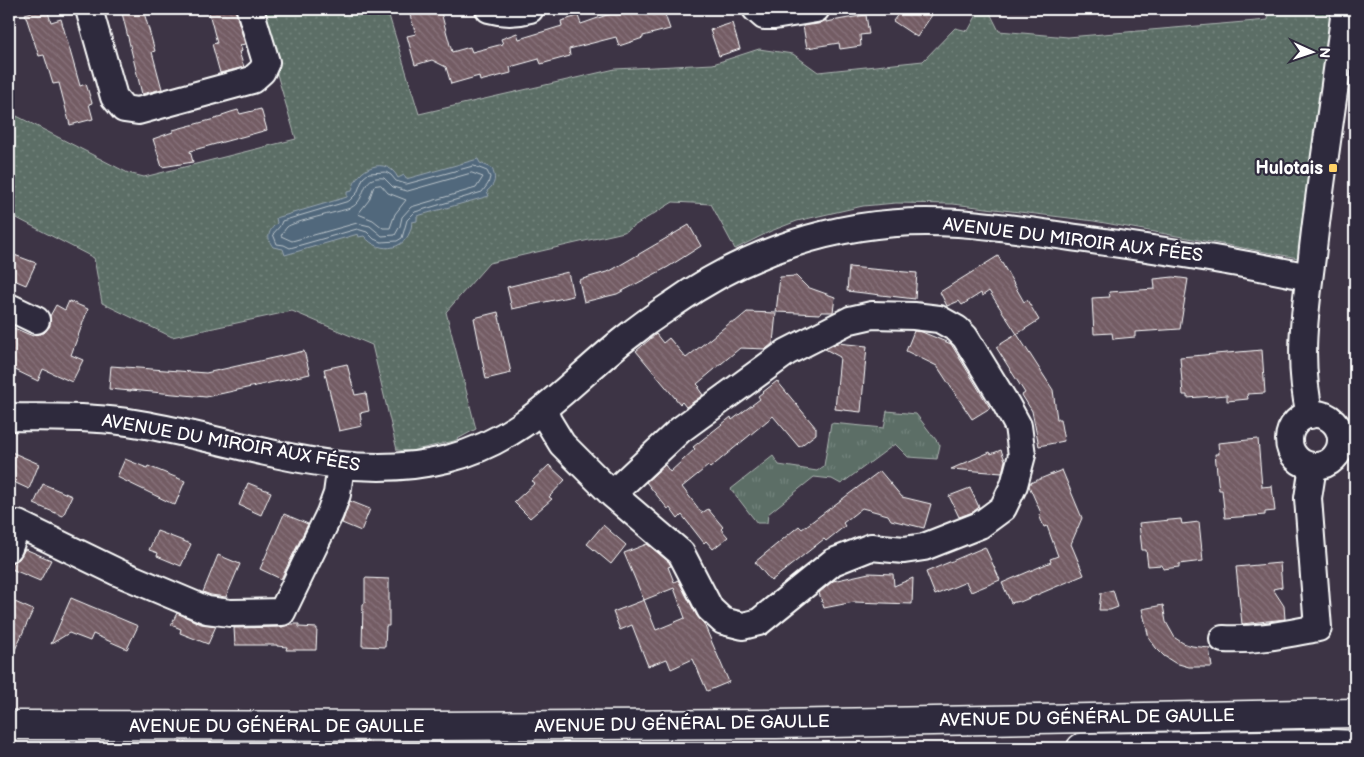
<svg xmlns="http://www.w3.org/2000/svg" width="1364" height="757" viewBox="0 0 1364 757" font-family="'Balsamiq Sans',sans-serif">
<style>
.park{fill:url(#park-tufts);stroke:#adb6b2}
.garden{fill:url(#garden-dots);stroke:#adb6b2}
.water{fill:#51687b;stroke:#97a4b0}
.lines{fill:none;stroke-linecap:round;stroke-linejoin:round}
.shore{stroke:#b9c3ca;stroke-width:1}
.building{fill:url(#building-back-hatch);stroke:#fff;fill-rule:evenodd}
.minor-casing{stroke:#fff;stroke-width:30}
.major-casing{stroke:#fff;stroke-width:31}
.minor{stroke:#2f2a3d;stroke-width:26}
.major{stroke:#2f2a3d;stroke-width:28}
.poi-dot{fill:#ffd166;stroke:#2f2a3d;stroke-width:2}
.labels{text-anchor:middle;dominant-baseline:central;stroke-width:4.5;stroke-linejoin:round;paint-order:stroke}
.poi-label{font-size:18px;font-weight:bold;fill:#fff;stroke:#2f2a3d;text-anchor:end}
.street-label{font-size:18px;fill:#fff;stroke:#2f2a3d}
</style>
<defs>
<pattern id="park-tufts" width="24" height="20" patternUnits="userSpaceOnUse" patternTransform="scale(1.25)"><rect width="24" height="20" fill="#5b6e66"/><path d="M3 7l-1-3M5 7V3M7 7l1-3M15 17l-1-3M17 17v-4M19 17l1-3" fill="none" stroke="#74847d"/></pattern>
<pattern id="garden-dots" width="8" height="8" patternUnits="userSpaceOnUse" patternTransform="scale(1.25)"><rect width="8" height="8" fill="#5b6e66"/><path d="M2 2h.1M6 6h.1" fill="none" stroke="#74847d" stroke-width="1.8" stroke-linecap="round"/></pattern>
<pattern id="building-back-hatch" width="6" height="6" patternUnits="userSpaceOnUse" patternTransform="scale(1.25)"><rect width="6" height="6" fill="#735b64"/><path d="M-1 5l2 2M0 0l6 6M5-1l2 2" fill="none" stroke="#88747b"/></pattern>
</defs>
<rect width="100%" height="100%" fill="#3d3445"/>
<filter id="ink" filterUnits="userSpaceOnUse"><feTurbulence type="fractalNoise" baseFrequency=".02" numOctaves="2"/><feDisplacementMap in="SourceGraphic" scale="10" xChannelSelector="R" yChannelSelector="G"/><feConvolveMatrix kernelMatrix="1 2 1 2 8 2 1 2 1" color-interpolation-filters="sRGB"/></filter>
<g filter="url(#ink)">
<!-- park -->
<path class="park" d="M887,411L916,414L940,445L937,459L908,457L895,444L841,484L832,479L814,477L768,514L767,523H757L731,489L773,456L779,465L817,471L824,466L831,423L884,428Z"/>
<!-- garden -->
<path class="garden" d="M258,9H387L419,114L615,69L713,64L759,49L793,54L818,72L923,61L955,28L968,31L980,9H988L999,31L1068,37L1268,20L1269,9H1334L1304,259L1094,221L953,204L896,203L863,206L797,221L771,231L735,249L711,204L673,202L624,232L489,263L446,312L476,429L454,441L411,451L397,450L372,345L292,311L172,337L102,303L94,258L9,214V112L128,173L144,177L296,139Z"/>
<!-- water -->
<path class="water" d="M478,159L480,163L492,168C496,178 496,184 487,191L489,196L417,216V221L412,222C410,250 380,256 364,236L359,237L358,234L285,255L283,249L273,247C266,238 268,231 277,223L276,218L347,197V192L352,191C356,167 387,155 398,178L404,175L406,179Z"/>
<g class="lines">
<!-- shore -->
<g class="shore">
<path d="M474,166L487,171L490,177L488,184L482,192L415,212L407,220L402,238L397,241L381,242L374,239L367,232L357,229L290,248L284,245L277,244L273,234L280,226L282,221L349,201L357,193L363,178L369,173L386,172L391,175L396,181L406,184Z"/>
<path d="M472,173L483,177L476,188L411,207L402,217L400,226L395,235L382,236L370,226L357,223L292,241L281,236C282,234 285,229 287,227C292,222 339,212 350,208C369,200 358,175 384,178L393,187L407,191Z"/>
<path d="M381,185L388,193L406,200L395,214L390,228H383L373,220L358,214L369,200L374,186Z"/>
</g>
</g>
<!-- building -->
<g class="building">
<path d="M43,9H47L51,22L61,19L80,86L86,84L92,103L89,104L93,119L70,125L59,83L53,84L44,55L39,56L25,14Z"/>
<path d="M121,9H143L155,51L152,52L162,89L142,94Z"/>
<path d="M208,9H235L245,44L240,45L242,51L239,52L244,67L220,73L212,44L217,43Z"/>
<path d="M408,9H440L452,52L470,47L472,52L503,44L501,39L517,33L519,39L562,26L561,21L578,16L581,24L624,9H663L670,29L643,36V38L619,46L616,37L569,49L570,56L541,64L539,59L510,67L511,73L480,81L479,76L451,84L446,67L432,60L415,65L407,36L416,34Z"/>
<path d="M902,9H936L917,37L893,21Z"/>
<path d="M866,15L869,34L860,35L861,46L840,49L839,43L807,48L803,26L818,24L826,20V22Z"/>
<path d="M732,23L740,49L719,56L710,30Z"/>
<path d="M261,109L267,130L190,151L193,162L162,167L153,139L173,132V130L222,117V115L231,112L238,110L240,114Z"/>
<path d="M689,225L701,246L668,267L617,294L584,302L579,280L610,271Z"/>
<path d="M9,253L36,263L26,285L9,278Z"/>
<path d="M998,256L1024,302L1027,300L1039,320L1017,334L989,291L982,296L981,293L962,305L959,301L947,306L940,292Z"/>
<path d="M849,267L917,273L915,299L847,291Z"/>
<path d="M568,272L573,296L512,309L507,287Z"/>
<path d="M796,276L807,287L835,297L833,312H821L820,314L776,312L780,277Z"/>
<path d="M1173,277L1188,279L1180,329L1135,332V337L1113,339L1112,333L1094,334L1092,298L1110,297L1109,292L1155,289L1154,279Z"/>
<path d="M69,301L88,309L71,355L83,360L72,382L43,369L38,381L9,367V326L33,336L34,334L44,333L50,326V316L56,305L65,310Z"/>
<path d="M498,312L511,373L486,379L474,318Z"/>
<path d="M747,312L776,313L773,343L766,349L740,348L697,384L700,387L698,388L703,395L686,407L682,402L680,404L636,351L656,334L663,343L669,338L686,358L731,322H735Z"/>
<path d="M914,331L922,332L951,344L990,408L972,419L937,366L906,351Z"/>
<path d="M1017,334L1053,390L1057,419H1060L1064,441L1039,446L1032,411L1022,395L1025,393L996,347Z"/>
<path d="M837,343L867,346L861,412L835,409L840,357L825,349Z"/>
<path d="M1262,350L1265,393L1247,394L1248,399L1227,401V395L1187,398V395H1183L1180,357Z"/>
<path d="M304,351L310,374L206,397L131,390V391L109,389L111,366L206,373Z"/>
<path d="M347,364L355,395L366,393L369,411L360,413L362,426L339,431L324,369Z"/>
<path d="M777,381L816,428V434L799,447L773,416L710,468L708,466L682,487L702,513L708,509L723,527L721,529L728,537L713,549L706,541L704,543L682,515L678,519L670,508L668,509L646,482L665,465L670,472L695,449L693,447L731,417L732,420L760,399L758,396Z"/>
<path d="M1258,439L1262,487L1272,486L1275,511L1265,512V515L1225,518L1222,490H1219L1215,454H1219L1218,443Z"/>
<path d="M1001,450L1005,460L1002,473L951,469L990,452L991,454Z"/>
<path d="M9,451L39,464L29,489L9,480Z"/>
<path d="M125,459L147,468L148,466L185,481L175,505L117,477Z"/>
<path d="M549,465L565,480L549,497L552,499L530,518L514,502L535,483L532,481Z"/>
<path d="M1062,470L1082,518L1071,544L1084,575L1020,602L1019,601L1011,603L1002,583L1051,562L1050,559L1058,556L1047,526L1044,527L1039,515L1041,513L1029,486L1030,483Z"/>
<path d="M880,471L902,497L931,504L924,528L891,520L888,515L862,508L843,523L845,526L826,541L824,539L771,581L755,562L799,526L802,529Z"/>
<path d="M248,483L271,492L261,515L239,505Z"/>
<path d="M43,484L72,496L63,516L34,504Z"/>
<path d="M970,488L979,507L973,512L959,517L949,496Z"/>
<path d="M350,501L370,509L361,531L342,523Z"/>
<path d="M284,514L308,524L281,579L260,569Z"/>
<path d="M1181,519L1182,524L1199,522L1203,561L1179,564V567L1163,569L1162,565L1148,566L1146,550H1142L1139,523Z"/>
<path d="M603,525L626,545L611,564L587,544Z"/>
<path d="M157,531L191,544L181,566L157,556L158,553L149,550Z"/>
<path d="M647,544L669,562L671,566L668,567L674,582L678,580L697,616L704,624L729,682L707,691L693,659L671,669L667,659L648,666L632,625L620,630L613,612L644,600L624,553ZM674,588L685,618L656,630L644,600Z"/>
<path d="M985,547L1000,580L971,592L966,582L935,595L926,572Z"/>
<path d="M25,549L51,560L40,581L9,568L11,563L19,559Z"/>
<path d="M218,555L240,564L226,597L211,595L203,592Z"/>
<path d="M1280,563L1282,587L1273,589L1284,606L1285,619L1242,624L1236,567Z"/>
<path d="M869,573L893,574L894,586L913,578L912,604L854,602L824,608L819,593L833,581Z"/>
<path d="M365,578L389,579V626H386L385,647L362,646L363,604L365,603Z"/>
<path d="M1113,590L1118,607L1110,610H1099L1101,593Z"/>
<path d="M71,598L138,626L127,649L93,634L90,641L69,633L51,644Z"/>
<path d="M15,602L33,610L9,663V615Z"/>
<path d="M1163,605L1166,622L1175,638L1183,643L1192,646L1209,648L1212,667H1189L1175,663L1164,656L1156,648L1149,638L1142,609Z"/>
<path d="M177,613L201,624L216,626L208,644L180,633L181,629L171,625Z"/>
<path d="M291,624H299V627L317,628L316,650H286L287,647L277,646V645H235L234,628L282,627Z"/>
</g>
<g class="lines">
<defs>
<g id="minor">
<path d="M89,9L114,97L124,109L138,111L252,80L262,71L266,62L250,9"/>
<path d="M489,9C503,13 516,13 530,9"/>
<path d="M756,9L764,16H774L816,9"/>
<path d="M9,307L36,320"/>
<path d="M544,410L548,421L562,444L612,494L681,553L710,609L723,621L743,626L759,622L833,562L871,547L904,550L924,547L980,525L1003,508L1014,485L1022,455L1018,426L1006,404L965,337L957,329L939,319L914,316L872,315L850,320L787,352L680,430L612,494"/>
<circle cx="1315" cy="440" r="26"/>
<path d="M1310,415C1297,359 1305,313 1312,257C1321,174 1335,92 1345,9"/>
<path d="M9,417C52,418 97,416 140,424C241,441 344,485 447,459C523,440 564,388 622,341C638,328 656,315 673,304C746,252 835,222 926,222C983,222 1041,233 1098,241C1169,251 1239,262 1309,277"/>
<path d="M9,548L18,524L117,572L207,610L230,613L282,612L330,513L337,494L341,465"/>
<path d="M1223,639C1255,641 1286,634 1318,628L1308,498L1313,466"/>
</g>
<g id="major">
<path d="M9,725L432,726L776,724L1355,713"/>
<path d="M1081,748L1332,744L1355,745"/>
</g>
</defs>
<!-- minor casing -->
<use href="#minor" class="minor-casing"/>
<!-- major casing -->
<use href="#major" class="major-casing"/>
<!-- minor -->
<use href="#minor" class="minor"/>
<!-- major -->
<use href="#major" class="major"/>
</g>
</g>
<!-- markers -->
<rect class="poi-dot" x="1328" y="163" width="10" height="10" rx="2.5"/>
<g class="labels">
<!-- poi labels -->
<g class="poi-label">
<text x="1323" y="168">Hulotais</text>
</g>
<!-- street labels -->
<g class="street-label">
<text transform="translate(1073 240) rotate(7)">AVENUE DU MIROIR AUX FÉES</text>
<text transform="translate(231 443) rotate(10)">AVENUE DU MIROIR AUX FÉES</text>
<text transform="translate(1087 718) rotate(-1)">AVENUE DU GÉNÉRAL DE GAULLE</text>
<text transform="translate(682 724) rotate(-1)">AVENUE DU GÉNÉRAL DE GAULLE</text>
<text x="277" y="726">AVENUE DU GÉNÉRAL DE GAULLE</text>
</g>
</g>
<!-- margin -->
<rect width="1364" height="757" fill="none" stroke="#2f2a3d" stroke-width="30"/>
<rect x="15" y="15" width="1334" height="727" fill="none" stroke="#fff" stroke-width="2" filter="url(#ink)"/>
<!-- north arrow -->
<g transform="translate(1312 52) rotate(93)" stroke="#2f2a3d" stroke-width="4" paint-order="stroke">
<path d="M0-4L9 19L0 12L-9 19Z" fill="#ffffff"/>
<text y="-8" font-size="14" font-weight="bold" text-anchor="middle" fill="#ffffff">N</text>
</g>
</svg>
